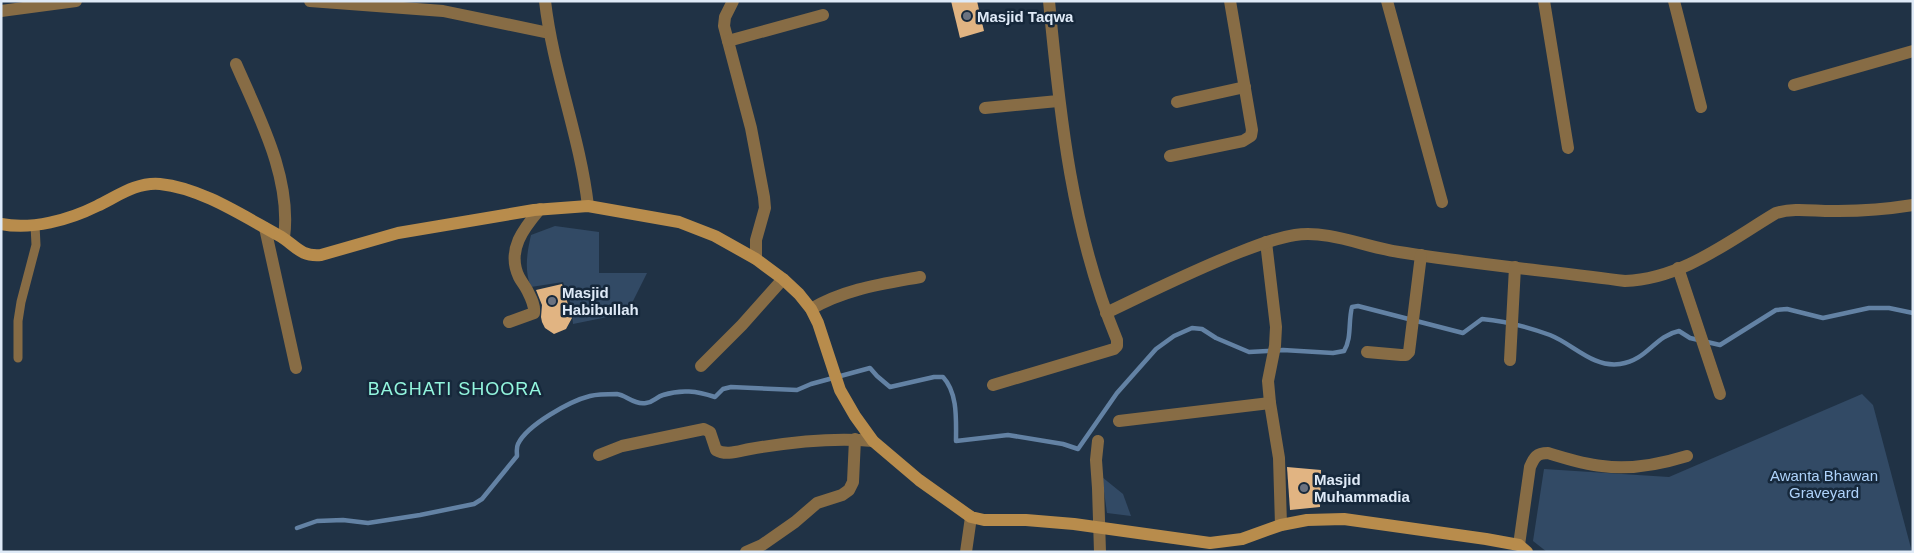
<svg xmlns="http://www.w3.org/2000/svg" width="1914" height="553" viewBox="0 0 1914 553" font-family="Arial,sans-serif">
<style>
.green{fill:#324a65}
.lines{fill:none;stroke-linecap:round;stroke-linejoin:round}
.stream{stroke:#6382a4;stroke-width:4.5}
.building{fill:#e1b482}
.lane{stroke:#876c45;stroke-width:9}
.street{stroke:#876c45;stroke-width:12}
.secondary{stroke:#b88c4c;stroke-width:12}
.worship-dot{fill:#6b7280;stroke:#16283b;stroke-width:2}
.labels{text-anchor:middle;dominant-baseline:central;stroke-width:5;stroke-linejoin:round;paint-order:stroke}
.poi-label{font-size:15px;font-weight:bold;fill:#dfeaf7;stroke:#16283b;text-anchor:start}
.park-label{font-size:15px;fill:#aed2fa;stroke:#16283b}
.quarter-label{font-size:18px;letter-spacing:1px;fill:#93f6de;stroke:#16283b}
</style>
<rect width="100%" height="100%" fill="#203245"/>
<!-- green -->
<g class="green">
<path d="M555,226L599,232V273H647L627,313L573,324L571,304L563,282L531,287C524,270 527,253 531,235Z"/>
<path d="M1862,394L1873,405L1912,552H1547L1533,541L1544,469L1669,477Z"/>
<path d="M1102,477L1123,494L1131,516L1107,513Z"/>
</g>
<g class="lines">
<!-- stream -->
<path class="stream" d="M297,528L317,521L343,520L368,523L420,515L474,504L482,499L517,456C517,452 516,448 518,444C527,425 570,401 590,396C598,394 609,394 617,394C626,395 634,405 646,403C654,402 656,397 663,395C681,389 697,391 715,397L723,389L731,387L797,390L811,384L870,368L877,376L890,387L934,377H943C958,393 956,420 956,441L1008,435L1063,444L1078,449L1117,393L1156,349L1174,336L1192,328L1202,329L1216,338L1249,352L1283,350L1333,353L1344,351C1352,338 1348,322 1352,307L1358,306L1463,333L1482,319C1504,321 1528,327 1550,335C1573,344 1593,368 1620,364C1648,360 1654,336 1679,331L1690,338L1720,345L1776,310L1787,309L1823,318L1869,308H1889L1913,313"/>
</g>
<!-- building -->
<g class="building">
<path d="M951,1H977L984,31L960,38Z"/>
<path d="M562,284L572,318L566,329L554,334L545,328L542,322L541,317L542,305L536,290Z"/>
<path d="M1287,467L1321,470L1320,507L1290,510Z"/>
</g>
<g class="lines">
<!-- lane -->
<path class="lane" d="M18,358V321L21,302L36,245L35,225"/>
<!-- street -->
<g class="street">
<path d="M310,1L443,11L549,33"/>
<path d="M545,1C553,71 580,136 588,206"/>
<path d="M733,1L725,17L724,26L751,128L764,197L765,208L756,240V259"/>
<path d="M1387,1L1442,202"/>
<path d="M1544,1L1568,148"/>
<path d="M1674,1L1701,107"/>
<path d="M1,11L76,1"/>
<path d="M728,41L823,15"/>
<path d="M236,64C259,117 292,178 284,238"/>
<path d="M1794,85L1913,51"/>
<path d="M1177,102L1245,87"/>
<path d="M985,108L1058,101"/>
<path d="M1170,156L1243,141L1251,136L1252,130L1230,1"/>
<path d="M265,228L296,368"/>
<path d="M1266,242L1276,327L1275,346L1268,381L1270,403L1279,458L1281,525"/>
<path d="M1678,268L1720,394"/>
<path d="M811,309C845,289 882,284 920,277"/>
<path d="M1106,313C1150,292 1194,270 1240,252C1258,245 1276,238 1295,235C1329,230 1365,247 1399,252C1473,264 1549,271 1625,281C1682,279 1729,241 1776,213C1796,207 1817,212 1838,211C1863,211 1888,209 1913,205"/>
<path d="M509,322L534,313C535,305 531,298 527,290C525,286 521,281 519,277C506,250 524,228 540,209"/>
<path d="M1367,352L1401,355H1406L1409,352L1421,255"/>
<path d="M1510,360L1515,267"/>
<path d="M701,366L742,325L783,279"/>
<path d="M993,385L1114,349L1117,346V340C1072,231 1060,118 1049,1"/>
<path d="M1119,421L1270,403"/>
<path d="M1098,441L1096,460L1098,488L1100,552"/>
<path d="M599,455L622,446L704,429L710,432L716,450C726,456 739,451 750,449C790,442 832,437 873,441"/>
<path d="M1519,545L1530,467C1534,458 1536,453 1548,453C1565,458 1583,464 1602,466C1629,470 1661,464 1687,456"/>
<path d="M746,552L762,545L795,522L817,503L842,495L849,490L853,482L855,439"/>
<path d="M966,552L971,517"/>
</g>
<!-- secondary -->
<path class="secondary" d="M1,224C32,230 69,220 97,206C118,196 136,182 160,184C201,188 243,216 278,235C295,244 299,257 321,255L398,233L534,210L588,206L679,222L715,236L756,259L783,279L799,294L811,309L818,323L840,390L855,416L873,441L919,480L971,517L984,520H1026L1074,524L1210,543L1242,539L1281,525L1307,520L1344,519L1486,539L1519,545L1527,552"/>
</g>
<!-- markers -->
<g class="worship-dot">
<circle cx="967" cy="16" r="5"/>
<circle cx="552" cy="301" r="5"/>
<circle cx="1304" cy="488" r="5"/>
</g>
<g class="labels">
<!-- poi labels -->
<g class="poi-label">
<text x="977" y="16">Masjid Taqwa</text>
<text x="562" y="292">Masjid<tspan x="562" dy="17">Habibullah</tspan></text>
<text x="1314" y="479">Masjid<tspan x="1314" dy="17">Muhammadia</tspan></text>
</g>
<!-- park labels -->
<g class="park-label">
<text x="1824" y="475">Awanta Bhawan<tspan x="1824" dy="17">Graveyard</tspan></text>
</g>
<!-- quarter labels -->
<g class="quarter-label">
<text x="455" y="389">BAGHATI SHOORA</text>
</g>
</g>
<!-- border -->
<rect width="1914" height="553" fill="none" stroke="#dfeaf7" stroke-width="5"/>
</svg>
